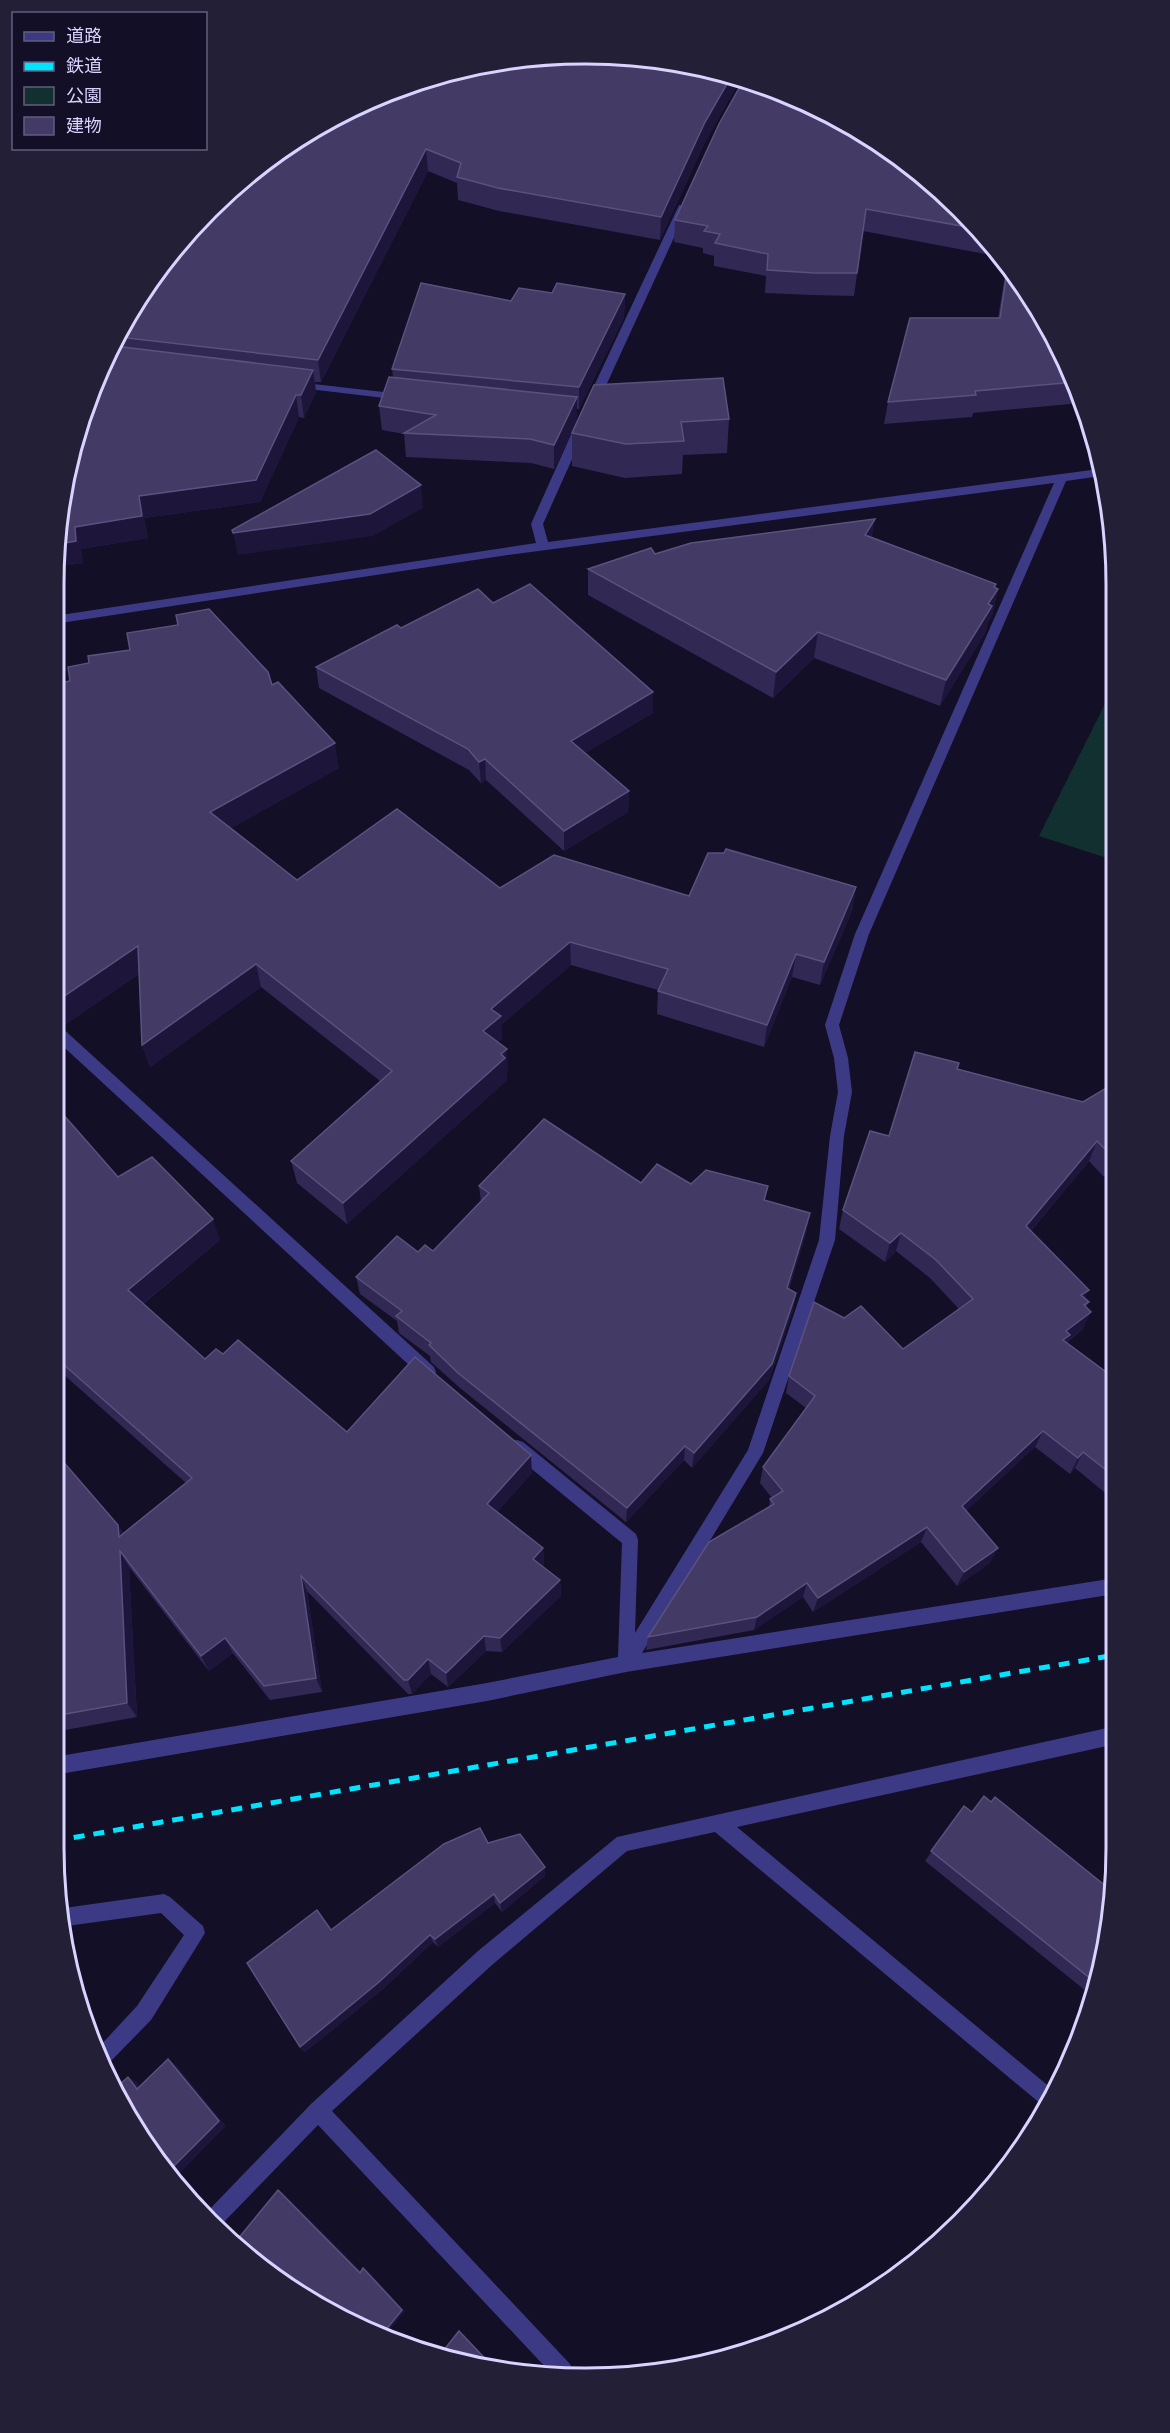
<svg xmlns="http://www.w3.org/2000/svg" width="1170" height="2433" viewBox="0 0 1170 2433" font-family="'Roboto Condensed','Noto Sans JP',sans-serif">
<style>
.green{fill:#12302f}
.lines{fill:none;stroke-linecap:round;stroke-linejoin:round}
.minor{fill:#3d3a85;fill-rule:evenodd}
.rail{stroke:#00e5ff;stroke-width:5;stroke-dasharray:11 9;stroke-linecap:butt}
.wall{fill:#312854}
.shaded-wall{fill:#1d163a}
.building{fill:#433a66;stroke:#5a527e;stroke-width:1.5}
.rim{fill:none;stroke:#d9d4ff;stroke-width:3}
</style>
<rect width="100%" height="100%" fill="#130f26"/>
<!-- green -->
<path class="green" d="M1112,690L1113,860L1039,836Z"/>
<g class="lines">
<!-- minor -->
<g class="minor">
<path d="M679,205L688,207L598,403L592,407L588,405L586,403Z"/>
<path d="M296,382L401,394L407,397L401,400L292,387V383Z"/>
<path d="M580,424L586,428L543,524L548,542L1099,469L1101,476L1066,481L869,934L839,1025L848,1058L852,1092L844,1136L835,1240L763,1453L642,1653L1115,1578V1594L626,1672L487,1701L54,1775V1757L487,1683L618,1657L622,1543L511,1452L509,1447L511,1442L517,1440L523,1442L636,1534L638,1540L635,1633L748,1450L819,1240L830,1136L838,1092L834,1058L825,1025L855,934L1054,483L501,556L54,624V616L536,543L531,524L574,428Z"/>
<path d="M54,1023L59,1025L434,1367L436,1372L434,1377L428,1379L422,1377L54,1038Z"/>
<path d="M1116,1726V1744L737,1827L1052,2089L1042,2105L715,1832L627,1851L492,1965L332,2111L570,2364L573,2372L549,2371L318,2125L221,2225L207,2212L311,2104L478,1951L617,1837Z"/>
<path d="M164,1894L170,1897L203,1926L205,1933L151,2020L107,2065L98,2048L137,2006L184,1935L161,1913L67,1926L64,1908Z"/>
</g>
<!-- rail -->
<path class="rail" d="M54,1841L1115,1655"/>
</g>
<!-- wall -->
<g class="wall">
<path d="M689,64L740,80L704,144L660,240L499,211L458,200L457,183L428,171L321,382H315L316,392L304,418L299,417L260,502L144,518L148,538L81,549L83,563L56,567L64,481L95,381L144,290L393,100Z"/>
<path d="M909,164L1001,257L863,231L854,296L811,295L765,293L766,276L714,266V256L703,253V248L674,242L675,220Z"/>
<path d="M1007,263L1076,382L1081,403L973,413L972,417L884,424L888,402L998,318Z"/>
<path d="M552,293L625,294L624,317L579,409H577V421L554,469L531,463L406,457L404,434L382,430L379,406L393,377L392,369L511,301Z"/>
<path d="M594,385L729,419L727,453L683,455L682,474L625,478L572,466V433Z"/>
<path d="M873,538L998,589L992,616L988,622L985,633L940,706L814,658L773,698L588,595V569L655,554Z"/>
<path d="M493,603L653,713L585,753L629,791L628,812L564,851L486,780L481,783L469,770L319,688L316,667L401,628Z"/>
<path d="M272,685L339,768L231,828L297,880L689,896L856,887L852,911L820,985L792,977L764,1047L657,1014L658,990L571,965L501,1025L502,1039L498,1042L508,1071L506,1073L507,1080L347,1224L297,1183L291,1161L380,1081L261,987L150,1067L142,1045L139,974L63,1026L54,1022V765Z"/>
<path d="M957,1069L1083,1102L1113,1084L1114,1181L1108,1175L1104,1177L1089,1161L1031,1231L1089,1302L1086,1307L1083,1329L1066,1343L1114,1378L1115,1493L1110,1497L1075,1468L1070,1474L1035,1447L966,1511L990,1563L957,1586L921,1542L813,1612L803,1597L754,1630L646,1650L648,1637L769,1507L770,1499L772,1498L760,1483L763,1467L806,1408L786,1393L789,1376L844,1318L903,1349L959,1309L930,1278L896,1251L885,1262L839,1229L843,1210L889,1136Z"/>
<path d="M54,1104L118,1177L220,1240L143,1304L205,1359L223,1354L347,1432L532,1473L497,1512L543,1548L544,1564L542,1566L560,1580L561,1596L502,1652L486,1651L448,1687L431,1674L412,1694H408L307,1591L322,1692L270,1700L233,1653L209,1671L129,1567L137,1717L54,1732V1451L118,1525L123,1533L186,1483L54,1366Z"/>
<path d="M641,1183L691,1184L766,1201L807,1230L789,1289L796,1293L793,1310L769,1380L692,1468L684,1460L626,1522L460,1388L431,1362L430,1356L399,1333L397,1321L360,1294L356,1277L418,1252L433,1251L481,1202L479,1186Z"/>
<path d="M964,1806L1106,1952L1092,1996L925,1861Z"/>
<path d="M488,1843L545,1876L502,1912L495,1903L438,1947L433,1942L383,1989L305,2052L300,2047Z"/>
<path d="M857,2296L860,2299L836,2314L851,2297Z"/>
</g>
<!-- shaded-wall -->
<g class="shaded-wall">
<path d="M731,77L740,80L704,144L660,240L661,217L705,122Z"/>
<path d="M426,149L428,171L321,382L318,360Z"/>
<path d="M625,294L624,317L579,409V387Z"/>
<path d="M313,370L316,392L304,418L301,395Z"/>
<path d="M296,395L299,417L260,502L144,518L148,538L81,549L83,563L56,567L58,544L75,527L139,496Z"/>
<path d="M577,397V421L554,469V445Z"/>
<path d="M421,485L423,508L373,536L238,555L233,533Z"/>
<path d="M875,519L871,546L865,535Z"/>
<path d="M996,584L992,598L998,589L992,616L988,622L985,633L940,706L946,680Z"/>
<path d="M818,632L814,658L773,698L776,672Z"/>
<path d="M653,692V713L571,762V741Z"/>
<path d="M335,743L339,768L216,837L210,812Z"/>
<path d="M485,759L486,780L481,783L479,762Z"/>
<path d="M629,791L628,812L564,851V831Z"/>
<path d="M856,887L852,911L820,985L824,962Z"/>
<path d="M570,942L571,965L501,1025L502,1039L485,1053L483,1031L491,1009Z"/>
<path d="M138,946L146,969L63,1026L54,1003Z"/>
<path d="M796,954L792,977L764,1047L767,1025Z"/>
<path d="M256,964L261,987L150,1067L142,1045Z"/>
<path d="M507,1049L508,1071L506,1073L507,1080L347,1224L343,1203Z"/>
<path d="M1097,1141L1089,1161L1019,1245L1026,1226Z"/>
<path d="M1113,1157H1114V1161L1108,1175L1104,1177Z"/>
<path d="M810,1213L807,1230L784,1304L787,1288Z"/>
<path d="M213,1219L220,1240L136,1309L128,1290Z"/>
<path d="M901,1233L896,1251L885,1262L890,1243Z"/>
<path d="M1089,1290L1080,1308L1081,1295Z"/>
<path d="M796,1293L793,1310L769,1380L692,1468L694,1453Z"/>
<path d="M1091,1312L1083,1329L1067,1341L1061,1353L1060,1346L1066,1331Z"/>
<path d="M1043,1431L1035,1447L955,1521L962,1506Z"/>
<path d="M685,1446L684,1460L626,1522L627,1508Z"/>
<path d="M1083,1452L1075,1468L1070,1474L1078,1458Z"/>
<path d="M531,1455L532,1473L489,1521L487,1504Z"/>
<path d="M118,1525L128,1542L119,1537Z"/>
<path d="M927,1527L921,1542L813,1612L818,1598Z"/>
<path d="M543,1548L544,1564L534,1574L533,1559Z"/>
<path d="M998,1548L990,1563L957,1586L964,1572Z"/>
<path d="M120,1551L129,1567L137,1717L127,1703Z"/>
<path d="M301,1576L307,1591L322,1692L316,1678Z"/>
<path d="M560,1580L561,1596L502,1652L500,1638Z"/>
<path d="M807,1583L803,1597L754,1630L757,1617Z"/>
<path d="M484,1636L486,1651L448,1687L446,1673Z"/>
<path d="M225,1638L233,1653L209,1671L201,1656Z"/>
<path d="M428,1659L431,1674L412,1694L408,1680Z"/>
<path d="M545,1867V1876L502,1912L500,1903Z"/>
<path d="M494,1894L495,1903L438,1947L435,1939Z"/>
<path d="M430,1935L433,1942L383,1989L305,2052L300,2047Z"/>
<path d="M168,2059L176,2065L226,2126L173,2180L166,2174Z"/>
<path d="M128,2077L137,2082L146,2095L137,2089Z"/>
<path d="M278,2190L283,2193L364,2274L360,2273Z"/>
<path d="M363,2268L367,2270L405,2311L382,2339L380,2337Z"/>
<path d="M459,2331H460L496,2369H495Z"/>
</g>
<!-- building -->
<g class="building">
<path d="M585,54L689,64L731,77L705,122L661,217L498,188L457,177L461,163L426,149L318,360L118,337L144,290L210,209L290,143L379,96L393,100L407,87L482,64Z"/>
<path d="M743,81L789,95L909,164L973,228L866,209L857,273H814L767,270L768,254L715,243L720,234L704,231L708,226L675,220L719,124Z"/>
<path d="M1008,264L1075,382L975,391L976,395L888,402L910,318H1000Z"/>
<path d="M421,283L511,301L519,288L552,293L557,283L625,294L579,387L392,369Z"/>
<path d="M114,346L313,370L301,395H296L256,480L139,496L142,516L75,527L76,541L58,544L64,481L95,381Z"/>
<path d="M389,377L577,397L554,445L530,439L404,433L436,415L379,406Z"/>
<path d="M723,378L729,419L681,422L684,441L626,444L572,433L594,385Z"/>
<path d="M376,450L421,485L370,514L233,533L232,530Z"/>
<path d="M875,519L865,535L996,584L994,587L998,589L988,604L992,606L946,680L818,632L776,672L588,569L651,548L655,554L691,543Z"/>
<path d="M530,584L653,692L571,741L629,791L564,831L485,759L479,762L468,749L316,667L397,625L401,628L478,589L493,603Z"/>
<path d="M209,609L268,672L272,685L278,682L335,743L210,812L297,880L397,809L500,888L554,855L689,896L708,853H724L726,849L856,887L824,962L796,954L767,1025L658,991L668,969L570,942L491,1009L501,1016L483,1031L507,1049L501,1054L505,1058L343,1203L291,1161L392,1071L256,964L142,1045L138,946L54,1003V765L57,763L54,746V684L70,681L68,667L89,663L88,656L130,650L127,633L178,625L176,615Z"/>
<path d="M915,1052L959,1063L957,1069L1083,1102L1113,1084L1114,1157H1113L1097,1141L1026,1226L1089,1290L1081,1295L1089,1302L1084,1305L1091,1312L1066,1331L1070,1335L1063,1340L1114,1378L1115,1477L1083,1452L1078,1458L1043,1431L962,1506L998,1548L964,1572L927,1527L818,1598L807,1583L757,1617L648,1637L709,1542L774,1504L770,1499L783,1491L763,1467L815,1396L789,1376L814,1302L844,1318L861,1306L903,1349L973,1299L936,1260L901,1233L890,1243L843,1210L870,1131L889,1136Z"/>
<path d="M54,1104L118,1177L152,1157L213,1219L128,1290L205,1359L216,1349L223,1354L238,1340L347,1432L415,1357L531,1455L487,1504L543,1548L533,1559L560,1580L500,1638L484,1636L446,1673L428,1659L408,1680H404L301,1576L316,1678L264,1686L225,1638L201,1656L120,1551L127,1703L54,1716V1451L118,1525L119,1537L192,1478L54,1356Z"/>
<path d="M544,1119L641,1183L657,1164L691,1184L706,1170L768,1186L764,1200L810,1213L787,1288L796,1293L772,1364L694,1453L685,1446L627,1508L458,1373L429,1345L431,1343L396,1316L402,1311L356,1277L397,1236L418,1252L425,1245L433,1251L489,1193L479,1186Z"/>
<path d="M984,1796L991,1802L995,1797L1112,1891L1106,1952L1096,1983L931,1851L964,1806L972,1812Z"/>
<path d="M480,1828L488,1843L520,1834L545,1867L500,1903L494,1894L435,1939L430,1935L379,1982L300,2047L247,1963L317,1910L331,1930L444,1844Z"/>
<path d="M168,2059L219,2121L166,2174L164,2172L118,2086L128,2077L137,2089Z"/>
<path d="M278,2190L360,2273L363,2268L402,2310L380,2337L290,2290L237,2240Z"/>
<path d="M857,2296L860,2299L848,2307Z"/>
<path d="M459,2331L495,2369H481L439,2356Z"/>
</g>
<!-- crop -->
<path d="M0 0H1170V2433H0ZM584 64H586A520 520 0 0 1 1106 584V1848A520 520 0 0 1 586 2368H584A520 520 0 0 1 64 1848V584A520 520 0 0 1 584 64Z" fill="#231f37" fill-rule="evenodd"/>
<path class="rim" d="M584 64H586A520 520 0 0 1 1106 584V1848A520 520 0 0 1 586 2368H584A520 520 0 0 1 64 1848V584A520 520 0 0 1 584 64Z"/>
<!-- legend -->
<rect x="12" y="12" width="195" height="138" fill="#130f26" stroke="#625e7d" stroke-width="1.5"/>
<rect x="24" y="32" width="30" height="9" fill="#3d3a85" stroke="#625e7d" stroke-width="1.5"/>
<text x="66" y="42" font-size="18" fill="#d9d4ff">道路</text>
<rect x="24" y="62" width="30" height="9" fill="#00e5ff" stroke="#625e7d" stroke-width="1.5"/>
<text x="66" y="72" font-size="18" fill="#d9d4ff">鉄道</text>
<rect x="24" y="87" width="30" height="18" fill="#12302f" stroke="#625e7d" stroke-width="1.5"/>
<text x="66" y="102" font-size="18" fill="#d9d4ff">公園</text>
<rect x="24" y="117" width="30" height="18" fill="#433a66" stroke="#625e7d" stroke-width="1.5"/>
<text x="66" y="132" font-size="18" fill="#d9d4ff">建物</text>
</svg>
